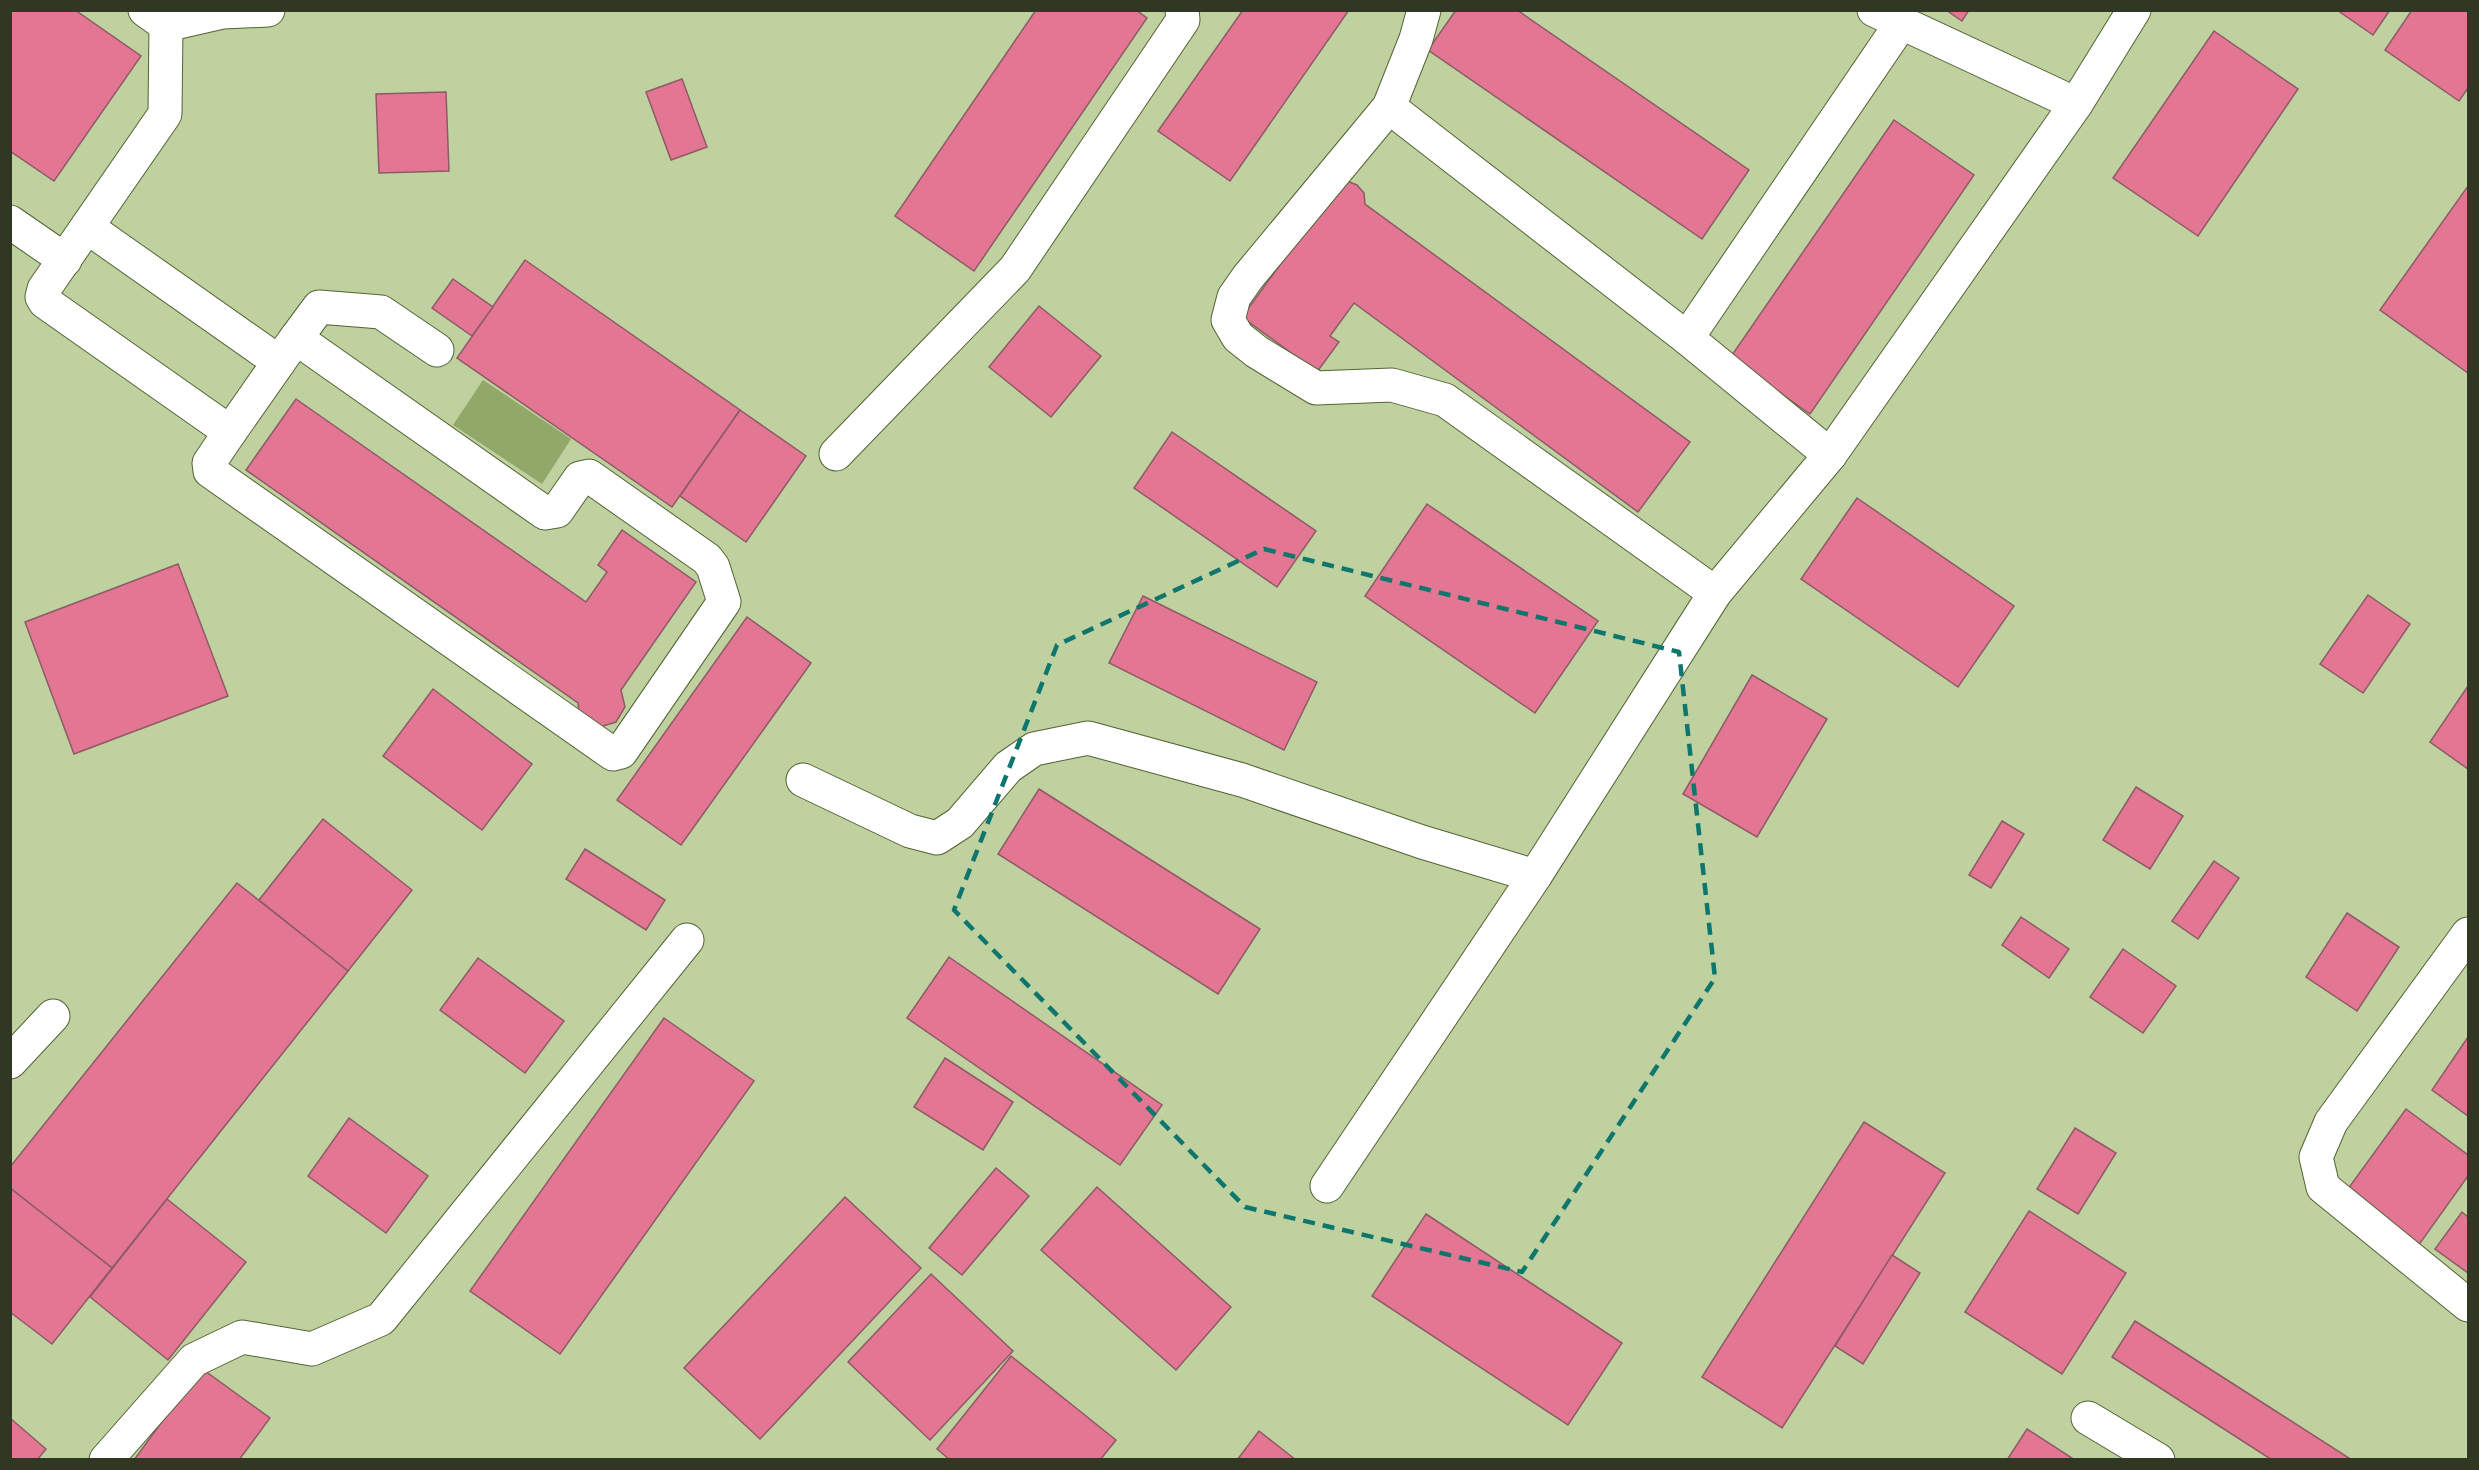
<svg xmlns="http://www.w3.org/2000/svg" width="2479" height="1470" viewBox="0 0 2479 1470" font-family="Rubik,sans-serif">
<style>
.park{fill:#92a868}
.building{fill:#e27693;stroke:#8e5a66;stroke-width:1.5}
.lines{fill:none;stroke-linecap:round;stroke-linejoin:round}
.minor-casing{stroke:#536335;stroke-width:35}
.minor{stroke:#fff;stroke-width:33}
.marked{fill:none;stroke:#0f766e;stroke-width:4.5;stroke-dasharray:12 8;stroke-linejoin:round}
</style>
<rect width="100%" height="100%" fill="#bfd19f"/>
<!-- park -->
<path class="park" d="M483,380L571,439L542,484L453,425Z"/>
<!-- building -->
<g class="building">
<path d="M10,10H75L141,56L54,181L10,151Z"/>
<path d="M1036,10H1136L1147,18L974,271L895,216Z"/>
<path d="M1243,10H1349L1230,181L1158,131Z"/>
<path d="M1456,10H1517L1749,170L1702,239L1428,50Z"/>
<path d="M1946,10H1969L1962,21Z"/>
<path d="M2337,10H2390L2373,35Z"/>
<path d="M2412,10H2468V88L2459,101L2385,50Z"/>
<path d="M2214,31L2298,89L2198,236L2113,178Z"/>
<path d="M682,79L707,147L671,160L646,92Z"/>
<path d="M446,92L449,171L379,173L376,94Z"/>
<path d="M1894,120L1974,175L1810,414L1730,358Z"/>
<path d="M1347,181L1357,185L1364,193L1365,204L1690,442L1638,512L1354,303L1330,336L1339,342L1317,372L1242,317L1325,203Z"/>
<path d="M2468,186V373L2380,310Z"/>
<path d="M525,260L740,410L672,507L457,358Z"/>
<path d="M453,279L493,307L472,336L432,308Z"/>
<path d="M1039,306L1101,356L1051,417L989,367Z"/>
<path d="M296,399L586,602L607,572L598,565L622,530L696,582L621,690L625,707L616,722L600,727L579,712L578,703L246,470Z"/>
<path d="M740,410L806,456L746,542L680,496Z"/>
<path d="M1172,432L1316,531L1277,587L1134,488Z"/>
<path d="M1857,498L2014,606L1958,687L1801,579Z"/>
<path d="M1427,504L1598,621L1535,713L1365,596Z"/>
<path d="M178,564L228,696L74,754L25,622Z"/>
<path d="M2368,595L2410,624L2363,693L2320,664Z"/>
<path d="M1143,596L1317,682L1284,750L1109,663Z"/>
<path d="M747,617L811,663L681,845L617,800Z"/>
<path d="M1752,675L1827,719L1757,837L1683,794Z"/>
<path d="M2468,686V769L2430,742Z"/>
<path d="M433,689L532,764L482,830L383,756Z"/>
<path d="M2136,787L2183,816L2150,869L2103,840Z"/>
<path d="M1039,789L1260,929L1218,994L998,854Z"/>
<path d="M323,819L412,890L348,971L259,900Z"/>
<path d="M2002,821L2024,834L1991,888L1969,875Z"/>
<path d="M585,849L665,900L646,930L566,879Z"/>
<path d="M2214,861L2239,878L2198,939L2172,921Z"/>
<path d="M237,883L348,971L112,1268L10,1188V1167Z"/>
<path d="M2347,913L2399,947L2357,1011L2306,977Z"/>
<path d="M2021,917L2069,949L2049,978L2002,945Z"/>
<path d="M2123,949L2176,986L2143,1033L2090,997Z"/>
<path d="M949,957L1162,1105L1120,1165L907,1018Z"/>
<path d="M478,958L564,1021L525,1073L440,1010Z"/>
<path d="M664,1018L754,1081L560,1354L470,1291Z"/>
<path d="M2468,1037V1116L2432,1090Z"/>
<path d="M945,1058L1013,1102L983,1150L914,1107Z"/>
<path d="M2406,1109L2468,1155V1176L2418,1246L2345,1193Z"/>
<path d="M349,1118L428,1176L386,1233L308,1176Z"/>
<path d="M1864,1122L1945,1173L1782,1428L1702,1377Z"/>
<path d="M2075,1128L2116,1153L2078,1214L2037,1189Z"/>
<path d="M996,1168L1029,1196L962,1275L929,1248Z"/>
<path d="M1097,1187L1231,1307L1176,1370L1041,1250Z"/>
<path d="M10,1188L112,1268L52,1344L10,1312Z"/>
<path d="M845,1197L921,1268L760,1439L684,1368Z"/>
<path d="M167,1199L246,1262L168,1360L90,1297Z"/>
<path d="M2029,1211L2126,1273L2062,1374L1965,1312Z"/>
<path d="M2462,1212L2468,1217V1273L2435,1249Z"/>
<path d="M1426,1214L1622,1343L1568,1425L1372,1296Z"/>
<path d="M1892,1255L1920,1273L1863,1364L1835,1346Z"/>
<path d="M931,1274L1013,1351L930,1440L848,1362Z"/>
<path d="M2135,1321L2352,1460H2272L2112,1357Z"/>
<path d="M1011,1356L1116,1440L1100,1460H950L937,1449Z"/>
<path d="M201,1368L270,1418L239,1460H134Z"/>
<path d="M10,1418L46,1449L37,1460H10Z"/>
<path d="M2027,1429L2075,1460H2007Z"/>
<path d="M1259,1431L1296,1460H1237Z"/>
</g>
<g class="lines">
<defs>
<g id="minor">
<path d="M145,10L166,25L223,12L268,10"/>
<path d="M1424,10L1416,39L1389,107L1248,277L1234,297L1228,320L1238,337L1257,352L1316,388L1392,385L1445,400L1715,593"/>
<path d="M1874,10L2076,104"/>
<path d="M166,25L165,114L44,289L42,297L45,302L230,432L279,362"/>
<path d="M1389,107L1687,338L1830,455"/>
<path d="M10,222L65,260"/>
<path d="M87,227L279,362L296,338L545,513L557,511L580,478L589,476L707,559L713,567L724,602L621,752L613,754L210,471L209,463L230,432"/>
<path d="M296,338L319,307L381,312L437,350"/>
<path d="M1687,338L1900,25"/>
<path d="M836,454L1015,269L1183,20L1182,10"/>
<path d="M803,780L910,831L937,838L960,823L1008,767L1034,749L1088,738L1242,780L1422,842L1535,876"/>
<path d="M2468,934L2331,1122L2316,1157L2323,1187L2468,1305"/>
<path d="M10,1062L53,1016"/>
<path d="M1327,1186L1535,876L1715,593L1830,455L2076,104L2134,10"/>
<path d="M2088,1418L2158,1460"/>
<path d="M106,1460L194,1360L242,1337L312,1349L381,1319L687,940"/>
</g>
</defs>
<!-- minor casing -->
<use href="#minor" class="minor-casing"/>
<!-- minor -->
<use href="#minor" class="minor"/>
</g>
<!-- marked area -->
<path class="marked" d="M1264,549L1679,652L1715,978L1522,1272L1245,1207L954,910L1057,645Z"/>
<!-- border -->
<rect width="2479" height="1470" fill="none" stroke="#303723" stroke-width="24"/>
</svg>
